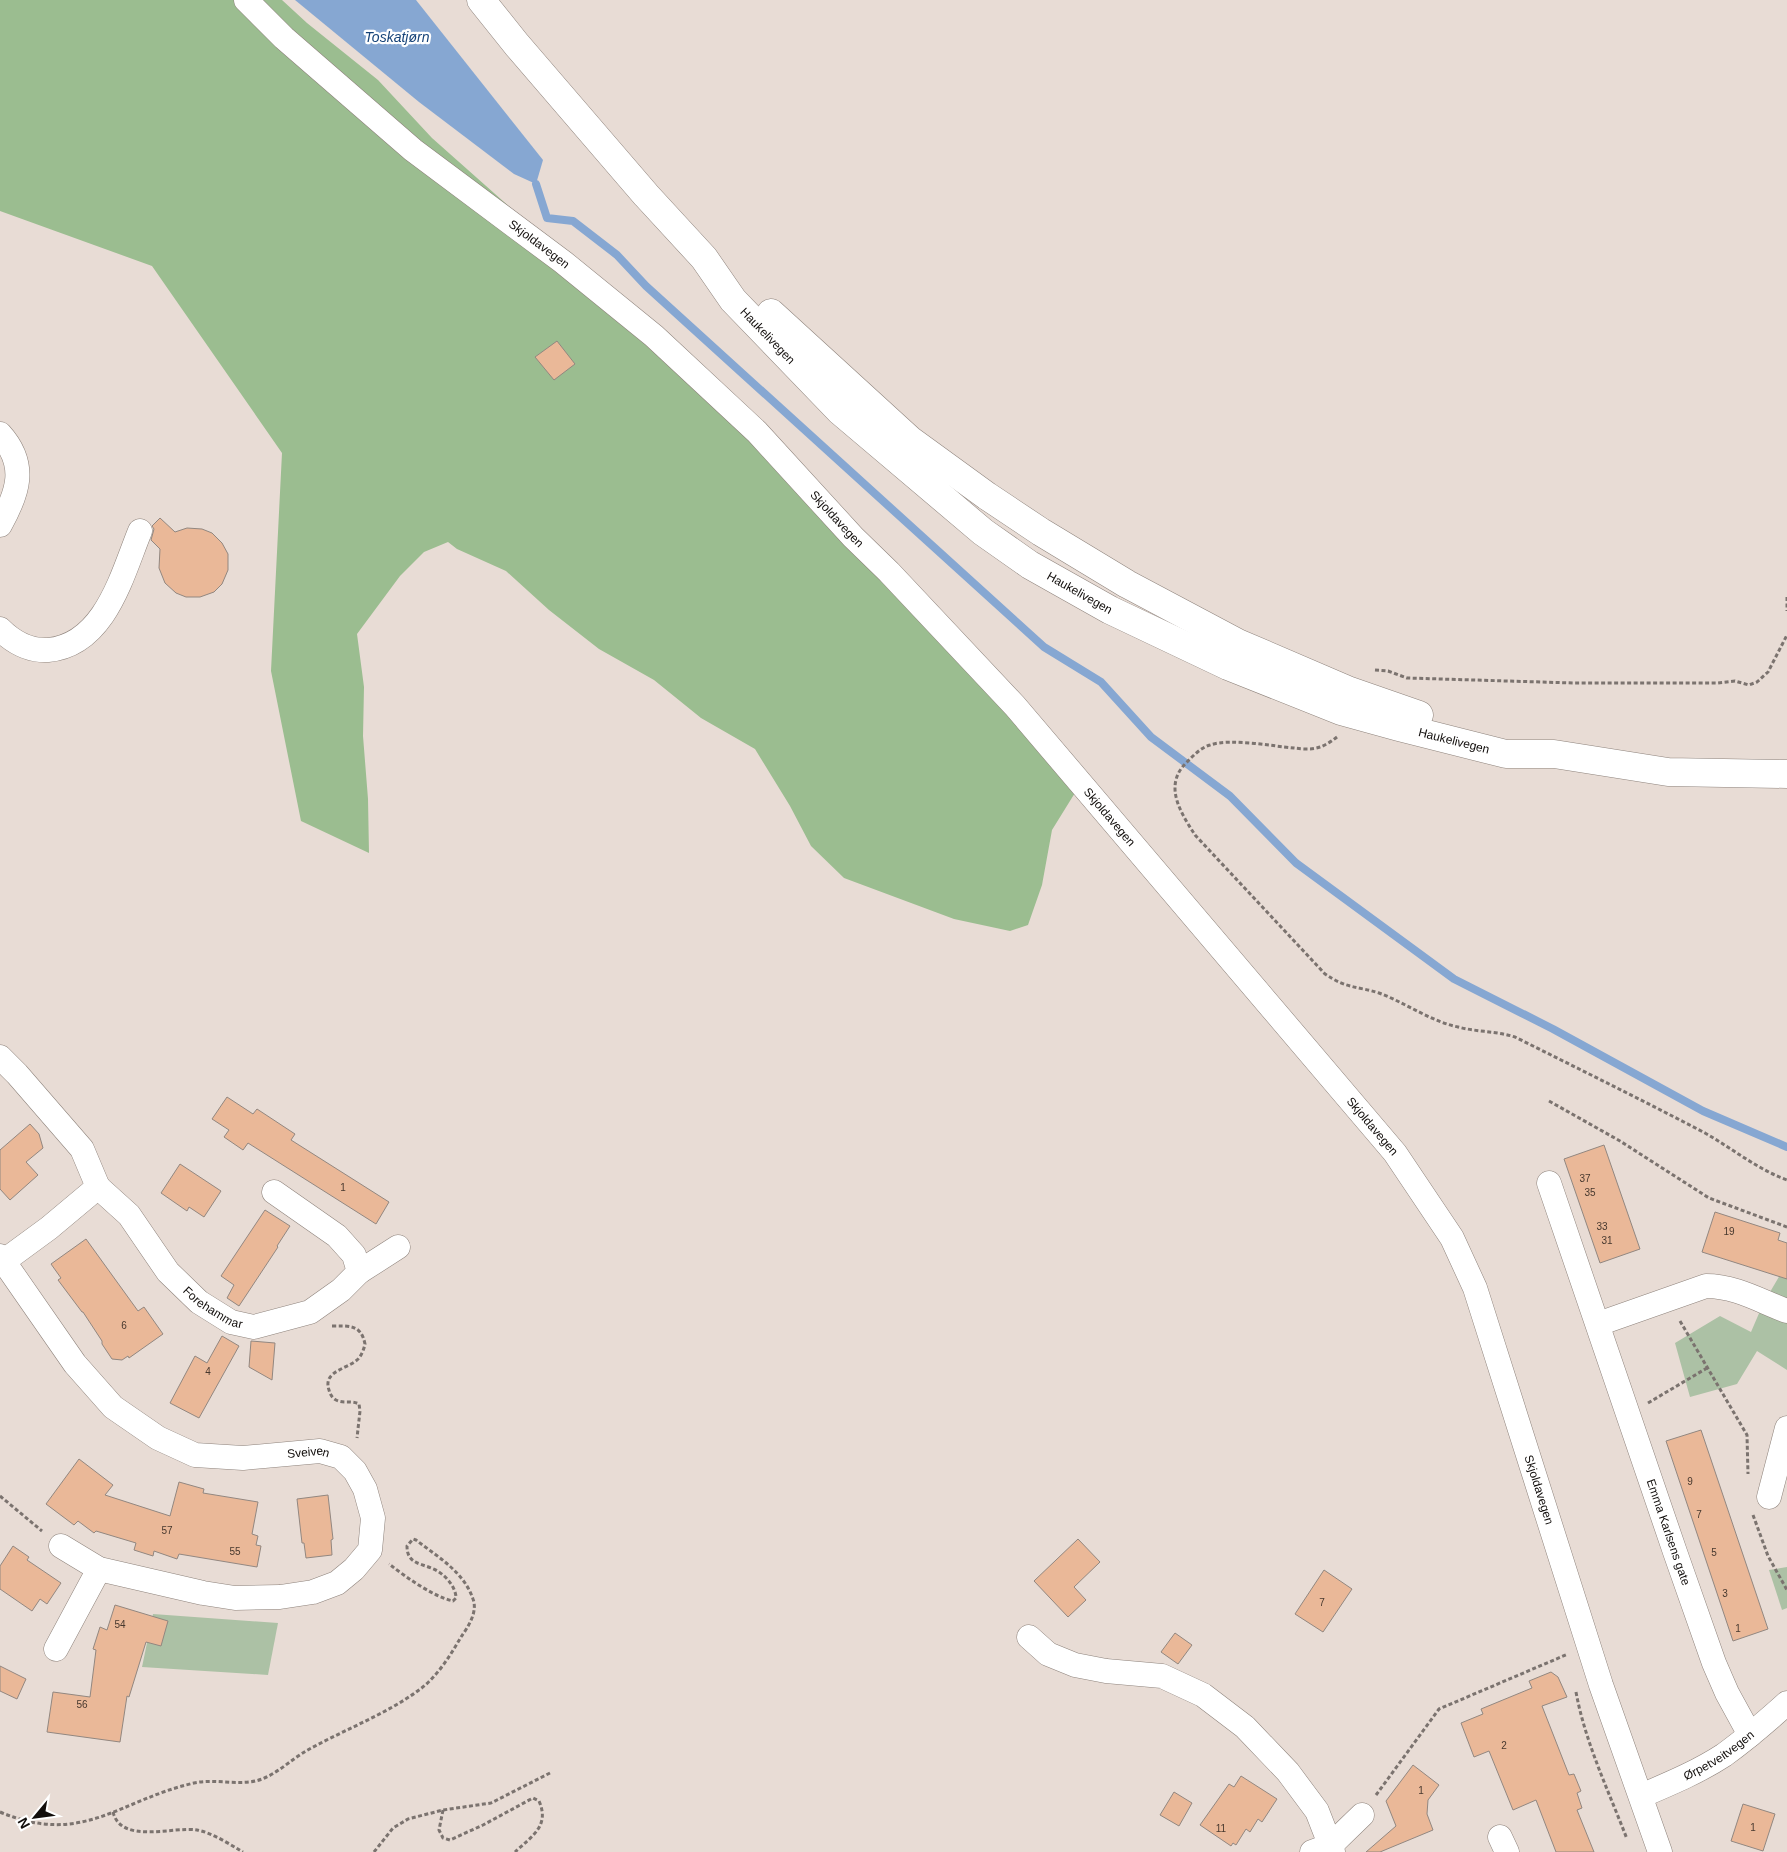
<svg xmlns="http://www.w3.org/2000/svg" width="1787" height="1852" viewBox="0 0 1787 1852" font-family="Helvetica,sans-serif">
<style>
.green{fill:#acc1a5}
.forest{fill:#9bbd90}
.water{fill:#86a7d2}
.lines{fill:none;stroke-linecap:round;stroke-linejoin:round}
.stream{stroke:#86a7d2;stroke-width:8}
.building{fill:#eab898;stroke:#928780}
.minor-casing{stroke:#8e837c;stroke-width:25}
.highway-casing{stroke:#8e837c;stroke-width:29}
.path{stroke:#7b736f;stroke-width:3;stroke-dasharray:4 2.5;stroke-linecap:butt}
.minor{stroke:#fff;stroke-width:24}
.highway{stroke:#fff;stroke-width:28}
.labels{text-anchor:middle;dominant-baseline:central;stroke-width:4.5;stroke-linejoin:round;paint-order:stroke}
.number-label{font-size:10px;fill:#47382e}
.street-label{font-size:12px;fill:#110d0b;stroke:#fff}
.water-label{font-size:14px;font-style:italic;fill:#164378;stroke:#fff}
</style>
<rect width="100%" height="100%" fill="#e8dcd5"/>
<!-- green -->
<g class="green">
<path d="M1787,1263V1370L1757,1351L1737,1384L1690,1397L1675,1343L1720,1316L1751,1332L1763,1304Z"/>
<path d="M1787,1567V1608L1782,1610L1769,1570Z"/>
<path d="M153,1614L278,1623L268,1675L142,1667Z"/>
</g>
<!-- forest -->
<path class="forest" d="M0,0H282L307,23L378,80L432,138L531,226L746,434L795,491L1078,788L1052,830L1042,885L1028,925L1010,931L954,919L844,878L811,846L790,806L755,749L701,718L654,680L599,649L549,610L506,571L457,549L448,542L424,552L400,576L357,634L364,687L363,736L368,799L369,853L301,821L271,671L282,453L152,266L0,211Z"/>
<!-- water -->
<path class="water" d="M295,0H416L543,160L536,184L514,174L419,102Z"/>
<g class="lines">
<!-- stream -->
<path class="stream" d="M536,184L547,218L573,221L617,255L646,286L1044,647L1101,682L1151,737L1230,796L1296,863L1454,979L1553,1029L1703,1111L1787,1147"/>
</g>
<!-- building -->
<g class="building">
<path d="M557,341L575,364L554,380L535,357Z"/>
<path d="M160,518L175,532L187,528L202,529L212,533L222,543L228,554V570L222,584L214,592L200,597H186L176,593L165,583L159,568L160,549L151,540L154,529L152,526Z"/>
<path d="M227,1097L253,1114L257,1109L295,1134L291,1140L389,1202L376,1224L248,1143L243,1150L224,1137L229,1130L212,1119Z"/>
<path d="M30,1124L39,1134L43,1148L26,1162L38,1175L10,1200L0,1189V1150Z"/>
<path d="M1604,1145L1640,1249L1600,1263L1564,1159Z"/>
<path d="M180,1164L221,1191L204,1217L189,1207L187,1211L161,1193Z"/>
<path d="M265,1210L290,1226L277,1246L278,1247L239,1306L227,1298L234,1285L221,1276Z"/>
<path d="M1715,1212L1780,1233L1778,1240L1787,1243V1279L1702,1252Z"/>
<path d="M86,1239L138,1311L144,1307L163,1334L129,1358L128,1356L122,1360L112,1359L102,1344V1341L83,1312H82L58,1280L61,1278L51,1264Z"/>
<path d="M222,1336L239,1346L199,1418L170,1403L195,1356L207,1363Z"/>
<path d="M251,1341L275,1343L272,1380L249,1367Z"/>
<path d="M1701,1430L1768,1629L1733,1641L1666,1441Z"/>
<path d="M79,1459L113,1485L105,1495L170,1516L179,1482L204,1489L203,1493L258,1502L252,1534L258,1536L256,1545L261,1546L257,1567L179,1554L177,1559L154,1551L153,1556L134,1550L136,1543L96,1531L94,1533L78,1521L74,1525L46,1504Z"/>
<path d="M328,1495L333,1539L331,1540L332,1555L306,1558L304,1543H302L297,1499Z"/>
<path d="M1078,1539L1100,1562L1074,1587L1086,1600L1068,1617L1034,1581Z"/>
<path d="M13,1546L29,1557L27,1560L61,1583L47,1604L40,1599L32,1611L0,1589V1566Z"/>
<path d="M1324,1570L1352,1589L1323,1632L1295,1614Z"/>
<path d="M115,1605L168,1621L161,1646L146,1642L129,1697L127,1696L120,1742L47,1732L53,1692L90,1697L96,1650L93,1649L100,1627L107,1630Z"/>
<path d="M1175,1633L1192,1645L1178,1664L1161,1652Z"/>
<path d="M0,1666L26,1679L17,1699L0,1691Z"/>
<path d="M1551,1672L1558,1677L1567,1697L1542,1706L1569,1775L1574,1774L1581,1791L1577,1793L1582,1808L1577,1810L1594,1852H1556L1536,1800L1513,1810L1489,1751L1474,1757L1461,1723L1483,1714L1481,1709L1532,1688L1529,1681Z"/>
<path d="M1413,1765L1439,1785L1428,1800L1427,1814L1433,1830L1380,1852H1366L1396,1826L1386,1801Z"/>
<path d="M1241,1776L1277,1799L1262,1822L1258,1819L1250,1832L1246,1829L1236,1845L1233,1843L1231,1846L1200,1825L1229,1784L1234,1787Z"/>
<path d="M1174,1792L1192,1803L1179,1826L1160,1815Z"/>
<path d="M1743,1804L1775,1814L1763,1851L1731,1841Z"/>
</g>
<g class="lines">
<defs>
<g id="minor">
<path id="s1" d="M246,0L284,38L413,150L563,262L654,336L757,432L853,537L889,572L1015,706L1395,1153L1452,1238L1475,1288L1601,1685L1660,1852"/>
<path d="M0,434C28,465 18,493 0,525"/>
<path d="M0,629C13,642 29,651 48,650C105,645 122,575 140,531"/>
<path d="M0,1057L17,1074L82,1149L98,1187L49,1228L4,1261"/>
<path id="s2" d="M1549,1183L1675,1552L1714,1663L1727,1693L1750,1735"/>
<path id="s3" d="M98,1187L129,1215L168,1272L199,1302L231,1322L254,1327L310,1312L341,1290L359,1272L354,1255L337,1236L274,1192"/>
<path id="s4" d="M0,1256L75,1364L113,1407L158,1438L195,1455L243,1458L320,1451L341,1457L355,1471L365,1489L373,1518L370,1550L354,1569L337,1583L313,1592L280,1597L235,1598L203,1593L99,1569L61,1546"/>
<path d="M359,1272L398,1247"/>
<path d="M1598,1324L1706,1286C1736,1286 1760,1301 1787,1311"/>
<path d="M1769,1497L1787,1428"/>
<path d="M1029,1637L1048,1654L1075,1665L1106,1671L1162,1676L1203,1695L1245,1727L1288,1772L1317,1811L1333,1852"/>
<path d="M56,1649L99,1569"/>
<path id="s5" d="M1641,1796C1669,1784 1698,1772 1724,1755C1746,1739 1767,1721 1787,1703"/>
<path d="M1500,1837L1507,1852"/>
<path d="M1312,1852L1331,1845L1362,1815"/>
</g>
<g id="highway">
<path id="s6" d="M481,0L517,45L646,195L704,258L733,300L840,411L983,532L1030,565L1110,610L1228,666L1341,711L1399,727L1506,754H1554L1668,772L1787,774"/>
<path d="M771,313L910,440L987,496L1041,532L1127,584L1238,643L1350,691L1419,715"/>
</g>
</defs>
<!-- minor casing -->
<use href="#minor" class="minor-casing"/>
<!-- highway casing -->
<use href="#highway" class="highway-casing"/>
<!-- path -->
<g class="path">
<path d="M1787,597V611"/>
<path d="M1375,670L1388,671L1407,678L1574,683H1718L1735,681L1749,685L1757,682L1768,672L1787,635"/>
<path d="M1337,737C1332,741 1326,745 1320,747C1312,750 1302,749 1294,748C1271,746 1231,738 1210,745C1200,748 1193,756 1186,763C1163,786 1181,813 1195,835L1325,974C1347,989 1357,986 1379,993C1406,1003 1430,1021 1458,1027C1477,1032 1496,1031 1515,1037C1579,1069 1642,1100 1705,1133C1733,1149 1757,1169 1787,1180"/>
<path d="M1549,1101L1620,1141L1709,1198L1787,1227"/>
<path d="M1680,1321L1747,1435L1748,1474"/>
<path d="M332,1326C349,1326 361,1324 365,1344C364,1349 362,1354 359,1358C350,1369 322,1370 329,1390C330,1394 332,1398 336,1400C343,1404 351,1400 359,1404L360,1411L357,1438"/>
<path d="M1648,1403L1707,1368"/>
<path d="M0,1496L42,1531"/>
<path d="M1753,1515L1768,1556L1787,1590"/>
<path d="M1576,1692C1585,1742 1609,1792 1627,1839"/>
<path d="M1376,1795L1439,1709L1568,1654"/>
<path d="M443,1810L439,1830L443,1838L450,1840L483,1825L533,1798L539,1801C550,1826 532,1836 515,1852"/>
<path d="M0,1812C83,1847 119,1800 194,1783C216,1778 241,1787 262,1779C278,1773 292,1759 306,1751C343,1730 385,1715 419,1690C437,1677 450,1656 461,1637C468,1627 478,1612 473,1599C464,1572 438,1557 416,1540L413,1539L407,1546C407,1563 419,1563 431,1568C443,1572 456,1586 456,1598L453,1601C432,1596 406,1577 389,1564"/>
<path d="M113,1812C121,1845 174,1826 197,1830C213,1833 229,1844 243,1852"/>
<path d="M374,1852L393,1828L408,1819L443,1810L491,1803L550,1773"/>
</g>
<!-- minor -->
<use href="#minor" class="minor"/>
<!-- highway -->
<use href="#highway" class="highway"/>
</g>
<g class="labels">
<!-- number labels -->
<g class="number-label">
<text x="1585" y="1178">37</text>
<text x="343" y="1187">1</text>
<text x="1590" y="1192">35</text>
<text x="1602" y="1226">33</text>
<text x="1729" y="1231">19</text>
<text x="1607" y="1240">31</text>
<text x="124" y="1325">6</text>
<text x="208" y="1371">4</text>
<text x="1690" y="1481">9</text>
<text x="1699" y="1514">7</text>
<text x="167" y="1530">57</text>
<text x="235" y="1551">55</text>
<text x="1714" y="1552">5</text>
<text x="1725" y="1593">3</text>
<text x="1322" y="1602">7</text>
<text x="120" y="1624">54</text>
<text x="1738" y="1628">1</text>
<text x="82" y="1704">56</text>
<text x="1504" y="1745">2</text>
<text x="1421" y="1790">1</text>
<text x="1753" y="1827">1</text>
<text x="1221" y="1828">11</text>
</g>
<!-- street labels -->
<g class="street-label">
<text stroke="none"><textPath href="#s1" startOffset="382">Skjoldavegen</textPath></text>
<text stroke="none"><textPath href="#s6" startOffset="442">Haukelivegen</textPath></text>
<text stroke="none"><textPath href="#s1" startOffset="788">Skjoldavegen</textPath></text>
<text stroke="none"><textPath href="#s6" startOffset="848">Haukelivegen</textPath></text>
<text stroke="none"><textPath href="#s6" startOffset="1252">Haukelivegen</textPath></text>
<text stroke="none"><textPath href="#s1" startOffset="1192">Skjoldavegen</textPath></text>
<text stroke="none"><textPath href="#s1" startOffset="1598">Skjoldavegen</textPath></text>
<text stroke="none"><textPath href="#s3" startOffset="169">Forehammar</textPath></text>
<text stroke="none"><textPath href="#s4" startOffset="398">Sveiven</textPath></text>
<text stroke="none"><textPath href="#s1" startOffset="2002">Skjoldavegen</textPath></text>
<text stroke="none"><textPath href="#s2" startOffset="369">Emma Karlsens gate</textPath></text>
<text stroke="none"><textPath href="#s5" startOffset="88">Ørpetveitvegen</textPath></text>
</g>
<!-- water labels -->
<g class="water-label">
<text x="397" y="37">Toskatjørn</text>
</g>
</g>
<!-- north arrow -->
<g transform="translate(35 1817) rotate(241)" stroke="#ffffff" stroke-width="4" paint-order="stroke">
<path d="M0-4L9 19L0 12L-9 19Z" fill="#110d0b"/>
<text y="-8" font-size="14" font-weight="bold" text-anchor="middle" fill="#110d0b">N</text>
</g>
</svg>
